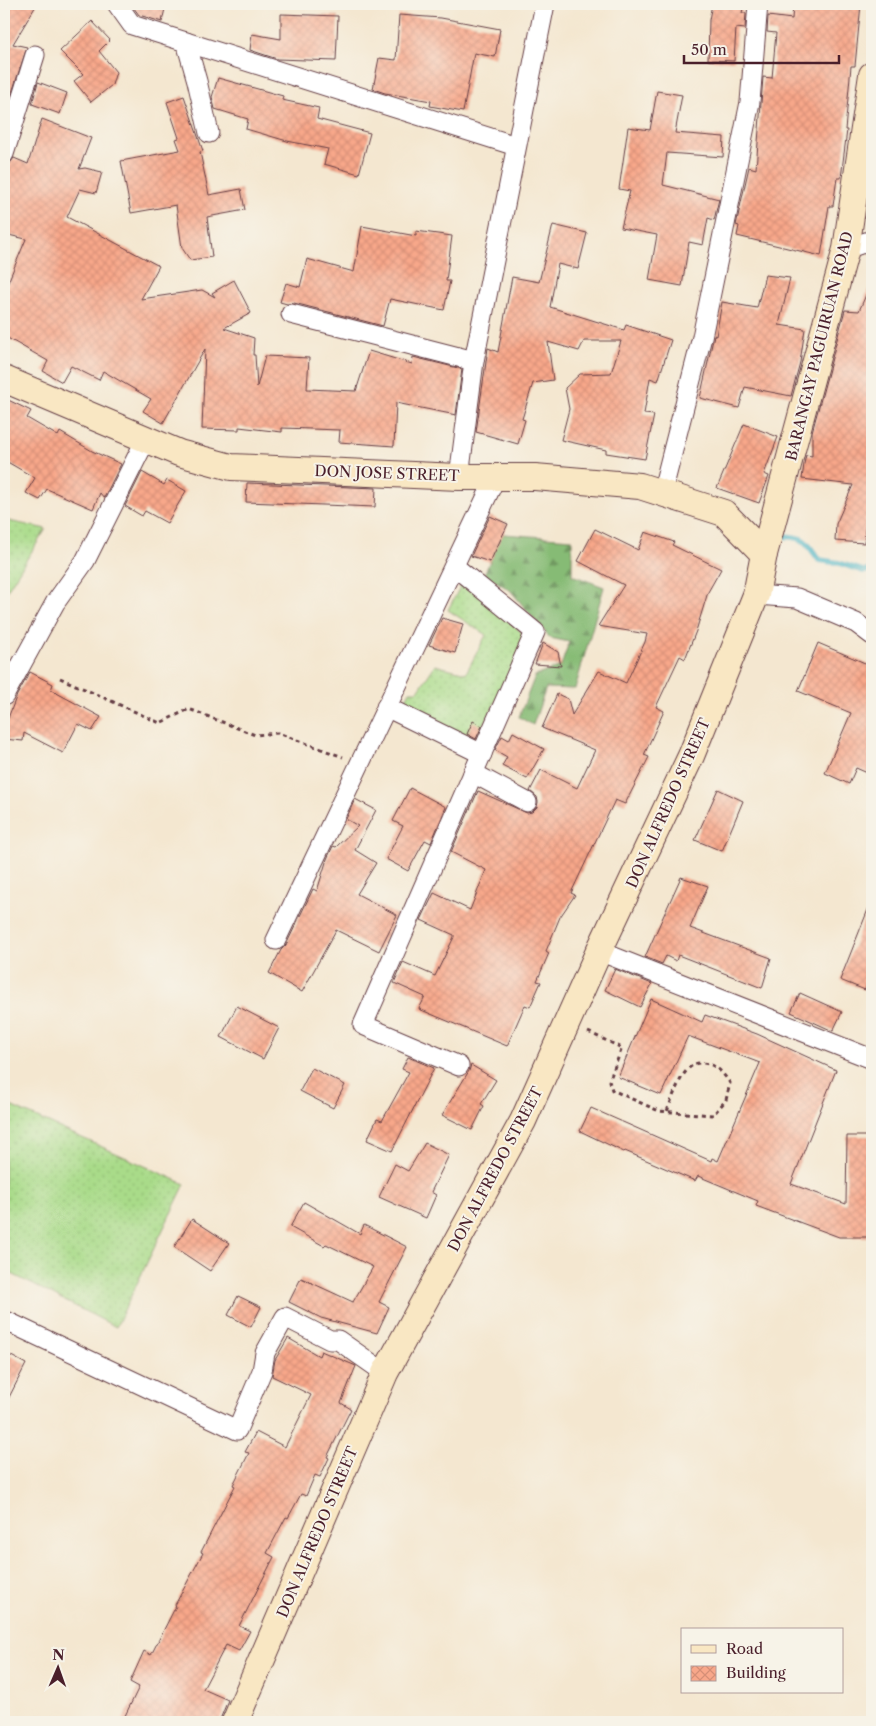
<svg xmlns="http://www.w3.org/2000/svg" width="876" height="1726" viewBox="0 0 876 1726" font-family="'Libre Caslon Text',serif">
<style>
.grass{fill:url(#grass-dots);stroke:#7a7d5a}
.forest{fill:url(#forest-firs);stroke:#686d50}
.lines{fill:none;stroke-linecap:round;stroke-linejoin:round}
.stream{stroke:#45b1c3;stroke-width:6}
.building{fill:url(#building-cross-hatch)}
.street-casing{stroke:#643d44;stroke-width:21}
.secondary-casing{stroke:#643d44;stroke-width:28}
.path{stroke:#643d44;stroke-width:3;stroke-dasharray:4 4;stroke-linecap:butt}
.street{stroke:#fff;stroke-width:19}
.secondary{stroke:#f9e7c3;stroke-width:26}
.labels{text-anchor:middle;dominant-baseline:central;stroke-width:4;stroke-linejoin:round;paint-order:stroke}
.street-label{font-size:15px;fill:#4a1f2b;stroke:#f7f3e8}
</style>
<defs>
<pattern id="grass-dots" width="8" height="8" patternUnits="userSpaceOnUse" patternTransform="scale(1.25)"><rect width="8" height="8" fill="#a9db89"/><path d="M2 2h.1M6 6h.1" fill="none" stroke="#93bc76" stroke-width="1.8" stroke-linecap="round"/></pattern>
<pattern id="forest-firs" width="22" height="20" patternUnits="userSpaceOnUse" patternTransform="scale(1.25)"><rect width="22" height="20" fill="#86bb75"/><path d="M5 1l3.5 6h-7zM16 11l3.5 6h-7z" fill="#709760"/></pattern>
<pattern id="building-cross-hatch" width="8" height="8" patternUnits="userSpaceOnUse" patternTransform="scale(1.25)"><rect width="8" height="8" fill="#f8a78a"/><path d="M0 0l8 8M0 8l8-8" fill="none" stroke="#d68f77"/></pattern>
</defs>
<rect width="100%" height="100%" fill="#f7f3e8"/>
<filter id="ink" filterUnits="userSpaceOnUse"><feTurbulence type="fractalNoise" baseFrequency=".02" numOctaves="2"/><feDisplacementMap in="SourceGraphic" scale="10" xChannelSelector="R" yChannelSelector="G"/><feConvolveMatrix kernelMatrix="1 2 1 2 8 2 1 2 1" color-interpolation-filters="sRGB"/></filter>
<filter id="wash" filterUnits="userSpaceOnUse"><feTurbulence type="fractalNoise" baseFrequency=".0096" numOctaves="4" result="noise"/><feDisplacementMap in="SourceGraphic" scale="20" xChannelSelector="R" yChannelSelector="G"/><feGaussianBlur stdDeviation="1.12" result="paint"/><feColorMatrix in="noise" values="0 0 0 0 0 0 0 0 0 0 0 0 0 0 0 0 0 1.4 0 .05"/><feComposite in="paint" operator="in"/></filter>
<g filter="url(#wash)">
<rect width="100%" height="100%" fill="#f4e7d0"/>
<!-- grass -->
<g class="grass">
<path d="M4,520L46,529L4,595Z"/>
<path d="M463,581L527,637L476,742L401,709L410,691H418L435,665L466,673L486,635L448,610Z"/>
<path d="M4,1103L185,1184L116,1327L4,1270Z"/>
</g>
<!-- forest -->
<path class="forest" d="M503,534L572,539V575L604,587L575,689L546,688L533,725L519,717L535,676L561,666L569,642L550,638L510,590L484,574Z"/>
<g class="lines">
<!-- stream -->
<path class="stream" d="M779,536C806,537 804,539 819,560L839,563L863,571H872"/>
</g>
<g id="blocks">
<!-- building -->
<g class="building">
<path d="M4,4H37L13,44L27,47L4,117Z"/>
<path d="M131,4H166L162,22L139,15Z"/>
<path d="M712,4H744L742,13H746L745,29L736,28L734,61L708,60L709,20Z"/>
<path d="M793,4H861L855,66H851L845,130H847L841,178H837L833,206H829L821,256L737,236L739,226L736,225L749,167L756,169L763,77L772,78L776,33L767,32L768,16L792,19Z"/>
<path d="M281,14L338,16L336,61L277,59L250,50L252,34L281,39Z"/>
<path d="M399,15L441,18L500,29L495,57L474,53L463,112L430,106L431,101L385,93L373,89L379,58L396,60Z"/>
<path d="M92,21L110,40L99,51L116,72L112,85L91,102L74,81L83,74L60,51Z"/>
<path d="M218,78L283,96L282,100L319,108L317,119L370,133L359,174L324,164L328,149L287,141L246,129L248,119L215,109L212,97Z"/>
<path d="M38,82L67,93L60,114L32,104Z"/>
<path d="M657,91L682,95L675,133L724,137L723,157L667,153L663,185L719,199L714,220L708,218L703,245L689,242L682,286L649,280L657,235L621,228L630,191L619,189L628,127L650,130Z"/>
<path d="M184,96L203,151L200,152L209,195L241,189L245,210L207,217L212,257L190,260L182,248L176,205L131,213L121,161L180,150L176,139L179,138L167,102Z"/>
<path d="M42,119L91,138L79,169L85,168L102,172L96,193L80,189L67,217L159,266L141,299L202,290L215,297L212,293L234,280L251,313L224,328L254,338L253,355H255L257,387L265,356L309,358L307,389L356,391L369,351L412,364L413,357L462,369L456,415L396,403L394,446L339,442L340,430L282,428V432L239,427V430L202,429L205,349L163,423L143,411L151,399L103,371L99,380L71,366L62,382L43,371L48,361L4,336V292L26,239L4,234V178L10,163L14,158L28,164Z"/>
<path d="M553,225L587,233L578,269L558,264L550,307L624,330L626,325L671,340L658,381L650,378L644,414L654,415L645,459L606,453V450L561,440L569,409L565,388L580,374L611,373L621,341H584L579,351L548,342L553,380L533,383L522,419L525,420L518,444L476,432L488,348L498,352L512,277L539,282Z"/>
<path d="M362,226L416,236V231L452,236L446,281H450L444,310L390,299L383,326L294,303L287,304L280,302L286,283L300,287L307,259L354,272Z"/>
<path d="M765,275L790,278L779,325L805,329L800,362L791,396L745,387L739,408L700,398L714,335L716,336L722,302L757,308Z"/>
<path d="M872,281V519L866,518L864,543L835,541L836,524L853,485L802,479L804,464L806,455L812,456V432L845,310L859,311Z"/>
<path d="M4,398L31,411L27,418L58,436L60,432L92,451L121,464L104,498L100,493L93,509L47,489L40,500L26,493L35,478L4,460Z"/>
<path d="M744,424L778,437L764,474L769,476L759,503L717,488Z"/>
<path d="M142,472L164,485L167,480L186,491L167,523L145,511L142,516L125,506Z"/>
<path d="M247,483L376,488L375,507L246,502Z"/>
<path d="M490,516L508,524L490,562L471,556Z"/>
<path d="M595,529L638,550L645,532L674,542L672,545L721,569L708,592L696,631L685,659L680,656L656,707L664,711L644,755L649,757L625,804L615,800L571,893L575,895L560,917L546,951L549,953L537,981L541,982L530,1007L525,1005L507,1046L419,1009L425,997L394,983L403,962L435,976L454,937V935L421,920L434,893L470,910L486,870L451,852L478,791L527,813L532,812L537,807L538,802L537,797L530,791L541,770L577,788L595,750L542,728L557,694L568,699L572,715L599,671L626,683L645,642L647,634L598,626L624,585L578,561Z"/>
<path d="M442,618L463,624L455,653L429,645Z"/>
<path d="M543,643L558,652L561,666L535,664Z"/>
<path d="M818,643L872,666V775L856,768L849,784L825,773L851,713L798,691Z"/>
<path d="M30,672L53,684L51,690L101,717L92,731L78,724L63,753L24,733L23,741L4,739V717L8,718L17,695Z"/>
<path d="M473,721L482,726L476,739L467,734Z"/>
<path d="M513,732L544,749L527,779L502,766L507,757L495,750L502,736L509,740Z"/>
<path d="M410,788L446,807L431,843L425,840L408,871L386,859L403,826L393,821Z"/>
<path d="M718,789L743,801L722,851L695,840Z"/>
<path d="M355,799L376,810L355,850L376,863L357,894L397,915L379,951L336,930L302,992L269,973L281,950L286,945L313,889L317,891L327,859L333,846L336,847L358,826L346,819Z"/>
<path d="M681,877L708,886L690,928L771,958L762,988L678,955L676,961L666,956L662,964L645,957Z"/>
<path d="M871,902L872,971L865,990L840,980Z"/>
<path d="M615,969L652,984L640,1007L605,990Z"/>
<path d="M800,993L842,1012L833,1031L791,1012Z"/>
<path d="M651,999L702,1022L705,1015L757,1034L836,1070L791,1184L846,1204L847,1136H872V1237H839L756,1206L758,1201L698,1176L695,1181L625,1151L624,1152L580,1131L591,1108L711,1161L712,1158L718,1161L760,1063L688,1036L661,1095L618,1077Z"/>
<path d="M237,1006L279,1028L263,1059L221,1037Z"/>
<path d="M408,1057L434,1068L392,1151L367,1140L377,1119L382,1121L409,1072L402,1069Z"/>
<path d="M471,1065L496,1080L481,1104L484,1106L472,1130L442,1115L469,1071Z"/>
<path d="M312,1068L345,1085L333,1108L300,1091Z"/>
<path d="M425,1143L449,1155L431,1192L436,1195L426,1218L379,1197L395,1164L408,1171Z"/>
<path d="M304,1202L360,1234L364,1225L407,1247L379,1302L389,1307L377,1333L321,1318L289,1302L301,1278L353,1302L373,1267L326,1244L324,1246L290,1227Z"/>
<path d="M192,1219L229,1243L210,1271L174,1247Z"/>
<path d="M238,1296L261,1307L251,1327L228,1315Z"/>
<path d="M288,1338L319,1356L321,1351L356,1366L341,1403L351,1409L327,1457L329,1458L320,1477L315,1475L306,1496L301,1494L288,1518L286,1517L267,1553L274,1557L239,1626L250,1631L239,1651L226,1645L203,1689L228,1700L221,1717L219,1722H122L139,1687L130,1682L144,1651L151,1655L176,1606L175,1605L203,1553L201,1552L235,1486L233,1485L249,1453L245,1452L256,1432L285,1447L311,1395L272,1376L275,1360Z"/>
<path d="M4,1352L26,1364L4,1407Z"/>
</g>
</g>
</g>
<g filter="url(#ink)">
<use href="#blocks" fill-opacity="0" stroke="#643d44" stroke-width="1"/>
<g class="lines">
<defs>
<g id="street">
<path d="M117,4L132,25L516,146"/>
<path d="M186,42L197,81L209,133"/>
<path d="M4,154L35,55"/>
<path d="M846,249L872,240"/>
<path d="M291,314L474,361"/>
<path d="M459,477L474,361L545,4"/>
<path d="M662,493L702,337L750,102L758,4"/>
<path d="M454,566L535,632L363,1025L459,1066"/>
<path d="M756,595L797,598L856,623L872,635"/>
<path d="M4,696L55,603L85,561L146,439"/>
<path d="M386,707L482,754"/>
<path d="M473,773L527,802"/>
<path d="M276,940L496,477"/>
<path d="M599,951L872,1059"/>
<path d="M4,1320L237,1430L262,1371L265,1353L285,1317L330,1340H338L385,1373"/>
</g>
<g id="secondary">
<path d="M4,379L179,453L231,467L459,477H535L640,486L724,513L764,554"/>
<path d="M235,1722L385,1373L523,1121L599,951L691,756L756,595L764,554L846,249L872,75"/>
</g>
</defs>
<!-- street casing -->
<use href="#street" class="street-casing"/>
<!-- secondary casing -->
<use href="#secondary" class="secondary-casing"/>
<!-- path -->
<g class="path">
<path d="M60,678L160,723L189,709L255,735L278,733L343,757"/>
<path d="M588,1032L622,1048L609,1081L612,1090L659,1111L713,1115L726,1100L730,1083C722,1072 716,1064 702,1063C683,1061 674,1096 667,1111"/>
</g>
<!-- street -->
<use href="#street" class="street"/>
<!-- secondary -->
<use href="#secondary" class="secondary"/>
</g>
</g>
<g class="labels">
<!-- street labels -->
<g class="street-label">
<text transform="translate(819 346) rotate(-76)">BARANGAY PAGUIRUAN ROAD</text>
<text transform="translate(387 473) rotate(2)">DON JOSE STREET</text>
<text transform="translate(668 803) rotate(-66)">DON ALFREDO STREET</text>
<text transform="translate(495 1169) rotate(-62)">DON ALFREDO STREET</text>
<text transform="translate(317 1532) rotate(-67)">DON ALFREDO STREET</text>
</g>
</g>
<!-- margin -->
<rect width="876" height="1726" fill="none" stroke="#f7f3e8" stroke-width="20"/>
<!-- legend -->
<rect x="681" y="1628" width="162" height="65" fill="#f7f3e8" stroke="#b29e9c"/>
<rect x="691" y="1645" width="25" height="8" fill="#f9e7c3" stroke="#b29e9c"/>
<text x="726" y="1654" font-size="15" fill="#4a1f2b">Road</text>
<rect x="691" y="1666" width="25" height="15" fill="url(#building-cross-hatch)" stroke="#b29e9c"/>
<text x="726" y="1678" font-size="15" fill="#4a1f2b">Building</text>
<!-- north arrow -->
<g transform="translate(58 1668) rotate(2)" stroke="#f7f3e8" stroke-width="4" paint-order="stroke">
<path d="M0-4L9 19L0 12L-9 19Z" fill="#4a1f2b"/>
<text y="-8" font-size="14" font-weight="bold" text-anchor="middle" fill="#4a1f2b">N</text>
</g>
<!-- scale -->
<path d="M684 55v8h155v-8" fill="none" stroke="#4a1f2b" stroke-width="2.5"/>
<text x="691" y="55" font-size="15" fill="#4a1f2b" stroke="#f7f3e8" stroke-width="4" paint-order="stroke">50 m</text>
</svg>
